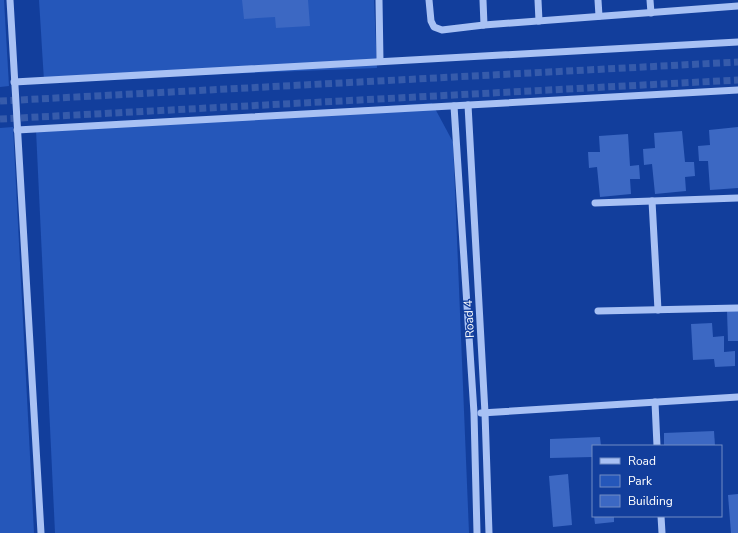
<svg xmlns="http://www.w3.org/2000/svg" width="738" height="533" viewBox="0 0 738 533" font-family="'Nunito Sans',sans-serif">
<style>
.green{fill:#2557ba}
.building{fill:#3c68c3}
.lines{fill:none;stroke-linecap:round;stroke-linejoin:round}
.minor-tunnel{stroke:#365bab;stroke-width:7;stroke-dasharray:7 3.5;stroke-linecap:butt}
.minor{stroke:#a8c1f4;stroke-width:7}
.labels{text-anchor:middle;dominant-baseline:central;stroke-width:3;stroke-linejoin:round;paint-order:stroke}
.street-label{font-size:12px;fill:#fff;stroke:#123e9c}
</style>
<rect width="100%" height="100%" fill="#123e9c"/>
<!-- green -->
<g class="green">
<path d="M0,0H4L9,86L0,87Z"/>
<path d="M39,0H374L377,68L44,81Z"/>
<path d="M432,103L453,142L469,533H55L36,130Z"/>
<path d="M13,127L34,533H0V128Z"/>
</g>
<!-- building -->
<g class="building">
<path d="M242,0H308L310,26L276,28L275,17L244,19Z"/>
<path d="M738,127V188L710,190L708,161H699L698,146L710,145L709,130Z"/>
<path d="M682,131L685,162H694L695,176L685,177L686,191L655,194L652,164L644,165L643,149L655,148L654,133Z"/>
<path d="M628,134L630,166L639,165L640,179H630L631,194L600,197L597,167L589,168L588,152H600L599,136Z"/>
<path d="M727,311H738V341H728Z"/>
<path d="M712,323L713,337L724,336V352L735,351V366L715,367L714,359L693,360L691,324Z"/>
<path d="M714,431L715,446H664V433Z"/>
<path d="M600,437L601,446H593V457L550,458V439Z"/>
<path d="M568,474L572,525L553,527L549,476Z"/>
<path d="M738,494V533H731L728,495Z"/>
<path d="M594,516H614V522L595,524Z"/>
</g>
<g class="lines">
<!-- minor-tunnel -->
<g class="minor-tunnel">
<path d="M0,101L738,62"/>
<path d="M0,119L738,80"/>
</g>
<!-- minor -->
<g class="minor">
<path d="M10,0L41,533"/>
<path d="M379,0L380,61"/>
<path d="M429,0L431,21L434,27L442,30L484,25L738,6"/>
<path d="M483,0L484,25"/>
<path d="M538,0L539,21"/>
<path d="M598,0L599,16"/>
<path d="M650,0L651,13"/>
<path d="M14,82L738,42"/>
<path d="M468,105L485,413L489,533"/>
<path d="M454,106L474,413L477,533"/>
<path d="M17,130L738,90"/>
<path d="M652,201L658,310"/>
<path d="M595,203L738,198"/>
<path d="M598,311L738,308"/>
<path d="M655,402L657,446"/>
<path d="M481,413L738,397"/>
<path d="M661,516L662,533"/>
</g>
</g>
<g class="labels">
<!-- street labels -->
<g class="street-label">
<text transform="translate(469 319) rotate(-93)">Road 4</text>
</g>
</g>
<!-- legend -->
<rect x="592" y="445" width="130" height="72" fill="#123e9c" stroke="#718bc4"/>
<rect x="600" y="458" width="20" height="6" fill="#a8c1f4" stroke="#718bc4"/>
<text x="628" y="465" font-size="12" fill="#ffffff">Road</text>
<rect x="600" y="475" width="20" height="12" fill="#2557ba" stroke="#718bc4"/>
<text x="628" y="485" font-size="12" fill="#ffffff">Park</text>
<rect x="600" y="495" width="20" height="12" fill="#3c68c3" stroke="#718bc4"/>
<text x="628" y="505" font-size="12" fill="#ffffff">Building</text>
</svg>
